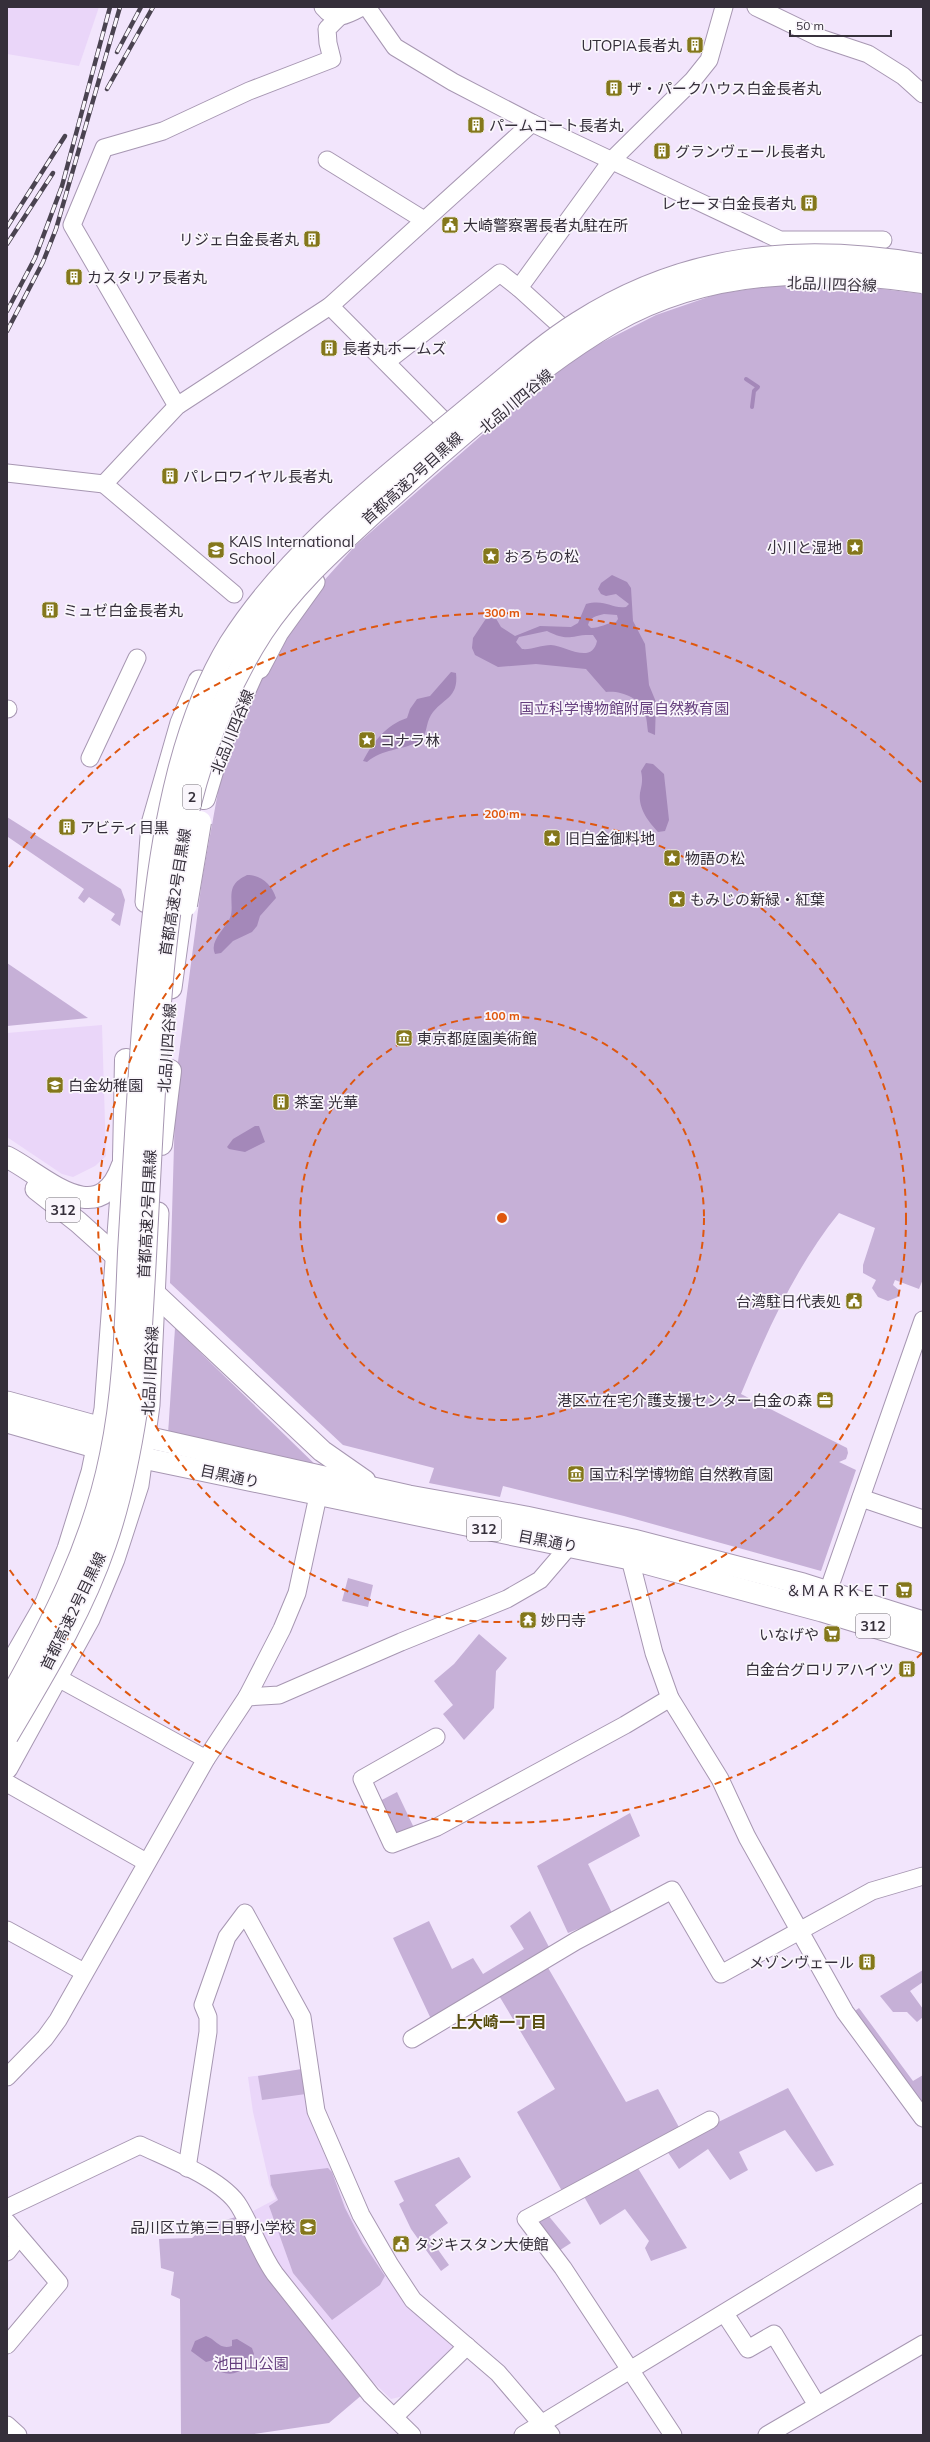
<svg xmlns="http://www.w3.org/2000/svg" width="930" height="2442" viewBox="0 0 930 2442" font-family="Mulish,'Noto Sans JP',sans-serif">
<style>
.built{fill:#ead6f9}
.green{fill:#c6b0d7}
.water{fill:#a488b9;fill-rule:evenodd}
.lines{fill:none;stroke-linecap:round;stroke-linejoin:round}
.stream{stroke:#a488b9;stroke-width:4}
.minor-casing{stroke:#a797b2;stroke-width:19}
.major-casing{stroke:#a797b2;stroke-width:23}
.highway-casing{stroke:#a797b2;stroke-width:24}
.minor{stroke:#fff;stroke-width:17}
.major{stroke:#fff;stroke-width:21}
.highway{stroke:#fff;stroke-width:22}
.rail-casing{stroke:#4a4350;stroke-width:4.5}
.rail{stroke:#faf6fc;stroke-width:3;stroke-dasharray:9;stroke-linecap:butt}
.highway-bridge-casing{stroke:#a797b2;stroke-width:24;stroke-linecap:butt}
.highway-bridge{stroke:#fff;stroke-width:22}
.ring{fill:none;stroke:#df570e;stroke-width:2;stroke-dasharray:7 5}
.labels{text-anchor:middle;dominant-baseline:central;stroke-width:3.5;stroke-linejoin:round;paint-order:stroke}
.shield{fill:#faf6fc;stroke:#706b74;stroke-width:1}
.shield-label{font-size:14px;font-weight:bold;fill:#352f3a}
.poi-label{font-size:15px;fill:#352f3a;stroke:#faf6fc;text-anchor:start}
.street-label{font-size:15px;fill:#352f3a;stroke:#faf6fc}
.park-label{font-size:15px;fill:#653f7e;stroke:#faf6fc}
.neighbourhood-label{font-size:16px;font-weight:bold;fill:#574d0e;stroke:#faf6fc}
.centre{fill:#df570e;stroke:#faf6fc;stroke-width:2}
.ring-label{font-size:12px;text-anchor:middle;font-weight:bold;fill:#df570e;stroke:#faf6fc;stroke-width:3.5;stroke-linejoin:round;paint-order:stroke}
</style>
<rect width="100%" height="100%" fill="#f2e5fc"/>
<!-- built -->
<g class="built">
<path d="M7,7H99L79,66L7,54Z"/>
<path d="M102,1025L106,1156L95,1166L73,1177L62,1174L7,1137V1033Z"/>
<path d="M304,2069L307,2112L347,2209L365,2243L410,2305L457,2345L404,2396L391,2399L373,2382L272,2258L253,2211L276,2199L270,2186L253,2112L248,2077Z"/>
</g>
<!-- green -->
<g class="green">
<path d="M792,283L857,286L923,294V1279L919,1289L895,1280L893,1285L900,1291L898,1297L888,1301L878,1297L872,1288L876,1280L863,1273V1265L875,1228L839,1213C796,1266 767,1331 741,1394L847,1448L848,1453L846,1459L839,1462L856,1470L821,1571L624,1516L503,1486L500,1497L429,1483L434,1468L343,1445L170,1283L176,1077L202,880L221,775L260,678L311,595L356,545L554,372L599,344L656,315L717,294Z"/>
<path d="M7,817L121,889L125,900L120,926L111,920L115,914L89,897L84,903L78,898L84,889L8,837L7,838Z"/>
<path d="M7,963L88,1018L7,1026Z"/>
<path d="M175,1328L326,1475L168,1434Z"/>
<path d="M348,1578L373,1585L368,1607L342,1601Z"/>
<path d="M479,1634L507,1658L496,1671L494,1708L464,1740L443,1714L453,1705L434,1681L454,1664Z"/>
<path d="M397,1792L415,1830L394,1838L378,1802Z"/>
<path d="M630,1813L640,1836L588,1864L613,1915L568,1933L537,1866Z"/>
<path d="M530,1911L549,1947L431,2019L393,1938L429,1921L452,1969L473,1958L483,1974L524,1949L510,1926Z"/>
<path d="M547,1966L626,2102L658,2089L680,2129L562,2191L517,2112L555,2089L498,1994Z"/>
<path d="M923,1970V1982L910,1991L923,2009V2017L917,2022L907,2012H893L880,1996Z"/>
<path d="M859,2008L913,2081L923,2075V2100L920,2103L852,2013Z"/>
<path d="M302,2069L306,2094L262,2100L258,2076Z"/>
<path d="M788,2088L834,2165L816,2172L785,2130L739,2152L748,2170L730,2180L708,2149L679,2169L665,2148Z"/>
<path d="M459,2157L471,2177L435,2205L448,2223L429,2237L449,2265L441,2271L411,2229L399,2204L404,2201L394,2181Z"/>
<path d="M636,2165L687,2248L651,2261L645,2248L649,2241L625,2209L600,2225L582,2193Z"/>
<path d="M328,2168L332,2172L345,2208L363,2243L385,2276L380,2285L332,2320L293,2273L269,2206L278,2200L271,2185L270,2175Z"/>
<path d="M547,2214L571,2243L557,2252L533,2222Z"/>
<path d="M236,2217L363,2394L329,2423L248,2435L181,2434L180,2299L171,2295L174,2272L161,2268L159,2239L192,2238L207,2225Z"/>
</g>
<!-- water -->
<g class="water">
<path d="M612,575L627,582L631,588L633,621L645,644L649,685L656,702L655,735L648,732C647,726 647,719 645,713C641,698 620,690 606,692L586,669L536,664L498,667L475,655L472,648L473,638L489,614L494,615L501,627L515,636L540,626L571,627L578,623L586,604C606,599 611,609 626,607L629,604L616,594L606,596L601,594L598,589L601,583ZM604,614L617,615L618,619L616,622C607,623 600,628 591,628L588,625C590,617 596,616 604,614ZM547,631C571,643 570,634 593,635L597,641C592,665 566,646 551,645C541,645 532,650 522,649L516,642L519,637Z"/>
<path d="M451,672L456,673C459,699 442,698 431,715C425,725 428,736 418,742C400,751 384,748 367,762L363,761C373,742 386,725 407,718L410,709L417,699L430,696Z"/>
<path d="M646,763L653,764L664,774L669,820L665,831L658,832C649,822 638,809 640,793C642,784 643,780 641,771Z"/>
<path d="M247,875C261,875 272,885 276,898L260,916L257,926L252,932L233,941L221,953L215,954C209,941 225,929 230,918C234,908 229,897 233,887C236,881 241,878 247,875Z"/>
<path d="M255,1126H259L265,1142L245,1152L229,1149L227,1147L233,1139Z"/>
<path d="M206,2336C217,2340 219,2350 232,2346V2340L237,2339L252,2348L254,2354C246,2367 238,2378 221,2372L217,2359L206,2362L191,2351L195,2341Z"/>
</g>
<g class="lines">
<!-- stream -->
<path class="stream" d="M746,379L758,387L754,391L752,407"/>
<defs>
<g id="minor">
<path d="M323,7C337,24 346,14 363,7"/>
<path d="M367,7L395,47L453,82L532,123L780,240H883"/>
<path d="M756,7L820,38L868,54L903,76L923,94"/>
<path d="M327,160L424,220"/>
<path d="M330,306L446,423"/>
<path d="M562,327L519,288L612,160L693,80L709,60L724,7"/>
<path d="M386,362L500,273L519,288"/>
<path d="M177,406L72,225L104,148L163,131L249,91L332,59L328,43L327,29L338,18"/>
<path d="M7,473L104,484"/>
<path d="M234,594L104,484L177,406L330,306L532,123"/>
<path d="M7,709H8"/>
<path d="M90,758L137,658"/>
<path d="M861,1498L923,1519"/>
<path d="M630,1559L654,1653L670,1698L720,1779L747,1837L845,2012L923,2118"/>
<path d="M824,1603L923,1320"/>
<path d="M58,1678L206,1759"/>
<path d="M247,1697L282,1629L297,1593L318,1496"/>
<path d="M436,1737L362,1779L392,1844L437,1827L625,1725L670,1698"/>
<path d="M7,1783L146,1862"/>
<path d="M7,1930L84,1972"/>
<path d="M412,2039L576,1941L672,1890L721,1974L872,1891L923,1876"/>
<path d="M7,2077L45,2038L58,2020L206,1759L247,1697L279,1695L401,1642L507,1599L540,1580L570,1545"/>
<path d="M187,2168L208,2032V2017L203,2005L227,1937L245,1913L302,2017L316,2111L361,2215L390,2265L413,2300L498,2373L551,2435"/>
<path d="M7,2208L140,2145C169,2159 223,2179 239,2206C253,2229 260,2253 275,2274L371,2395L412,2435"/>
<path d="M7,2222L59,2283L7,2345"/>
<path d="M7,2252L18,2238"/>
<path d="M725,2314L748,2349L774,2334L817,2405"/>
<path d="M394,2417L467,2346"/>
<path d="M7,2425L18,2435"/>
<path d="M523,2435L923,2192"/>
<path d="M673,2435L563,2268L526,2219L710,2120"/>
<path d="M767,2435L923,2344"/>
</g>
<g id="major">
<path d="M259,668L278,632L314,582"/>
<path d="M146,902L152,824L181,723L199,681"/>
<path d="M171,988L185,886"/>
<path d="M7,1157C43,1175 98,1233 122,1166"/>
<path d="M36,1189L78,1222L116,1256"/>
<path d="M154,1293L322,1451L365,1481"/>
<path d="M7,1402L102,1428"/>
<path d="M7,1422L98,1448"/>
<path d="M146,1437L409,1496L526,1517L633,1540L803,1584L923,1622"/>
<path d="M143,1458L630,1559L822,1611L923,1642"/>
<path d="M7,1671L46,1603L68,1549L92,1472L105,1409L124,1154"/>
<path d="M7,1768L89,1619L114,1559L138,1485L149,1405L158,1213"/>
</g>
<g id="highway">
<path d="M204,798L220,745L263,649"/>
<path d="M161,1144L170,1071"/>
<path d="M124,1159L126,1060"/>
</g>
</defs>
<!-- minor casing -->
<use href="#minor" class="minor-casing"/>
<!-- major casing -->
<use href="#major" class="major-casing"/>
<!-- highway casing -->
<use href="#highway" class="highway-casing"/>
<!-- minor -->
<use href="#minor" class="minor"/>
<!-- major -->
<use href="#major" class="major"/>
<!-- highway -->
<use href="#highway" class="highway"/>
<defs>
<g id="rail">
<path d="M117,52L141,7"/>
<path d="M107,89L153,7"/>
<path d="M7,227L65,136"/>
<path d="M7,244L53,173"/>
<path d="M7,311L35,258L62,186L110,7"/>
<path d="M7,331L43,262L56,229L120,7"/>
</g>
</defs>
<!-- rail casing -->
<use href="#rail" class="rail-casing"/>
<!-- rail -->
<use href="#rail" class="rail"/>
<defs>
<g id="highway-bridge">
<path d="M186,905L200,822"/>
<path d="M7,1704C52,1624 93,1545 111,1455C125,1388 126,1320 129,1252C136,1139 141,1026 154,913C164,825 183,721 230,644C292,546 391,474 479,400C511,374 543,345 578,323C686,254 799,244 923,265"/>
<path d="M7,1736C43,1675 82,1612 105,1544C120,1501 129,1456 136,1411C142,1316 147,1220 152,1125C162,959 169,775 262,632C293,585 335,548 376,510C410,480 443,450 478,421C521,385 565,350 613,322C709,267 817,267 923,282"/>
</g>
</defs>
<!-- highway-bridge casing -->
<use href="#highway-bridge" class="highway-bridge-casing"/>
<!-- highway-bridge -->
<use href="#highway-bridge" class="highway-bridge"/>
</g>
<!-- distance rings -->
<g class="ring">
<circle cx="502" cy="1218" r="202"/>
<circle cx="502" cy="1218" r="404"/>
<path d="M922 1653A605 605 0 0 1 9 1569M9 867A605 605 0 0 1 922 783"/>
</g>
<!-- icons -->
<defs>
<symbol id="building-square" viewBox="-11 -11 22 22"><rect x="-9" y="-9" width="18" height="18" rx="4" fill="#84771b" stroke="#faf6fc"/><path d="M-4-6H4V6H1V3H-1V6H-4ZM-2.5-4.3h1.7v1.8h-1.7ZM.8-4.3h1.7v1.8H.8ZM-2.5-1h1.7V.8h-1.7ZM.8-1h1.7V.8H.8Z" fill="#fff"/></symbol>
<symbol id="civic-square" viewBox="-11 -11 22 22"><rect x="-9" y="-9" width="18" height="18" rx="4" fill="#84771b" stroke="#faf6fc"/><path d="M-.6-6.5H3V-4.5H.6V-3L4-1V1h2V6H-6V1h2V-1L-.6-3ZM-1.2 2.5V6h2.4V2.5Z" fill="#fff"/></symbol>
<symbol id="sight-square" viewBox="-11 -11 22 22"><rect x="-9" y="-9" width="18" height="18" rx="4" fill="#84771b" stroke="#faf6fc"/><path d="M0-6L1.8-2.2L6-1.7L2.9 1.2L3.7 5.4L0 3.3L-3.7 5.4L-2.9 1.2L-6-1.7L-1.8-2.2Z" fill="#fff"/></symbol>
<symbol id="school-square" viewBox="-11 -11 22 22"><rect x="-9" y="-9" width="18" height="18" rx="4" fill="#84771b" stroke="#faf6fc"/><path d="M0-5L7-2L0 1L-7-2ZM-4 1L0 2.5L4 1V4Q0 6-4 4Z" fill="#fff"/></symbol>
<symbol id="museum-square" viewBox="-11 -11 22 22"><rect x="-9" y="-9" width="18" height="18" rx="4" fill="#84771b" stroke="#faf6fc"/><path d="M0-6L6-3V-2H-6V-3ZM-5-1h2V3h-2ZM-1-1h2V3h-2ZM3-1h2V3H3ZM-6 4H6V6H-6Z" fill="#fff"/></symbol>
<symbol id="office-square" viewBox="-11 -11 22 22"><rect x="-9" y="-9" width="18" height="18" rx="4" fill="#84771b" stroke="#faf6fc"/><path d="M-6-3h4V-5.5h4V-3h4V5H-6ZM-1-4.5V-3h2v-1.5ZM-6 0V1H6V0Z" fill="#fff"/></symbol>
<symbol id="supermarket-square" viewBox="-11 -11 22 22"><rect x="-9" y="-9" width="18" height="18" rx="4" fill="#84771b" stroke="#faf6fc"/><path d="M-6-5.5h2.5l.6 2H6L4.5 2H-2.5L-4.4-4H-6ZM-1.5 3.2a1.3 1.3 0 1 0 .1 0ZM3 3.2a1.3 1.3 0 1 0 .1 0Z" fill="#fff"/></symbol>
<symbol id="temple-square" viewBox="-11 -11 22 22"><rect x="-9" y="-9" width="18" height="18" rx="4" fill="#84771b" stroke="#faf6fc"/><path d="M0-6L5-2H3V0L6.5 2.5H4V6H1.5V3h-3V6H-4V2.5H-6.5L-3 0V-2H-5Z" fill="#fff"/></symbol>
</defs>
<g fill-rule="evenodd">
<use href="#building-square" x="685" y="35" width="20" height="20"/>
<use href="#building-square" x="604" y="78" width="20" height="20"/>
<use href="#building-square" x="466" y="115" width="20" height="20"/>
<use href="#building-square" x="652" y="141" width="20" height="20"/>
<use href="#building-square" x="799" y="193" width="20" height="20"/>
<use href="#civic-square" x="440" y="215" width="20" height="20"/>
<use href="#building-square" x="302" y="229" width="20" height="20"/>
<use href="#building-square" x="64" y="267" width="20" height="20"/>
<use href="#building-square" x="319" y="338" width="20" height="20"/>
<use href="#building-square" x="160" y="466" width="20" height="20"/>
<use href="#sight-square" x="845" y="537" width="20" height="20"/>
<use href="#school-square" x="206" y="540" width="20" height="20"/>
<use href="#sight-square" x="481" y="546" width="20" height="20"/>
<use href="#building-square" x="40" y="600" width="20" height="20"/>
<use href="#sight-square" x="357" y="730" width="20" height="20"/>
<use href="#building-square" x="57" y="817" width="20" height="20"/>
<use href="#sight-square" x="542" y="828" width="20" height="20"/>
<use href="#sight-square" x="662" y="848" width="20" height="20"/>
<use href="#sight-square" x="667" y="889" width="20" height="20"/>
<use href="#museum-square" x="394" y="1028" width="20" height="20"/>
<use href="#school-square" x="45" y="1075" width="20" height="20"/>
<use href="#building-square" x="271" y="1092" width="20" height="20"/>
<use href="#civic-square" x="844" y="1291" width="20" height="20"/>
<use href="#office-square" x="815" y="1390" width="20" height="20"/>
<use href="#museum-square" x="566" y="1464" width="20" height="20"/>
<use href="#supermarket-square" x="894" y="1580" width="20" height="20"/>
<use href="#temple-square" x="518" y="1610" width="20" height="20"/>
<use href="#supermarket-square" x="822" y="1624" width="20" height="20"/>
<use href="#building-square" x="897" y="1659" width="20" height="20"/>
<use href="#building-square" x="857" y="1952" width="20" height="20"/>
<use href="#school-square" x="298" y="2217" width="20" height="20"/>
<use href="#civic-square" x="391" y="2234" width="20" height="20"/>
</g>
<g class="labels">
<!-- shield labels -->
<g class="shield">
<rect x="183" y="785" width="18" height="24" rx="3"/>
<rect x="46" y="1198" width="34" height="24" rx="3"/>
<rect x="467" y="1517" width="34" height="24" rx="3"/>
<rect x="856" y="1614" width="34" height="24" rx="3"/>
</g>
<g class="shield-label">
<text x="192" y="797">2</text>
<text x="63" y="1210">312</text>
<text x="484" y="1529">312</text>
<text x="873" y="1626">312</text>
</g>
<!-- poi labels -->
<g class="poi-label">
<text x="682" y="45" text-anchor="end">UTOPIA長者丸</text>
<text x="627" y="88">ザ・パークハウス白金長者丸</text>
<text x="489" y="125">パームコート長者丸</text>
<text x="675" y="151">グランヴェール長者丸</text>
<text x="796" y="203" text-anchor="end">レセーヌ白金長者丸</text>
<text x="463" y="225">大崎警察署長者丸駐在所</text>
<text x="299" y="239" text-anchor="end">リジェ白金長者丸</text>
<text x="87" y="277">カスタリア長者丸</text>
<text x="342" y="348">長者丸ホームズ</text>
<text x="183" y="476">パレロワイヤル長者丸</text>
<text x="229" y="541">KAIS International<tspan x="229" dy="17">School</tspan></text>
<text x="842" y="547" text-anchor="end">小川と湿地</text>
<text x="504" y="556">おろちの松</text>
<text x="63" y="610">ミュゼ白金長者丸</text>
<text x="380" y="740">コナラ林</text>
<text x="80" y="827">アビティ目黒</text>
<text x="565" y="838">旧白金御料地</text>
<text x="685" y="858">物語の松</text>
<text x="690" y="899">もみじの新緑・紅葉</text>
<text x="417" y="1038">東京都庭園美術館</text>
<text x="68" y="1085">白金幼稚園</text>
<text x="294" y="1102">茶室 光華</text>
<text x="841" y="1301" text-anchor="end">台湾駐日代表処</text>
<text x="812" y="1400" text-anchor="end">港区立在宅介護支援センター白金の森</text>
<text x="589" y="1474">国立科学博物館 自然教育園</text>
<text x="891" y="1590" text-anchor="end">＆ＭＡＲＫＥＴ</text>
<text x="541" y="1620">妙円寺</text>
<text x="819" y="1634" text-anchor="end">いなげや</text>
<text x="894" y="1669" text-anchor="end">白金台グロリアハイツ</text>
<text x="854" y="1962" text-anchor="end">メゾンヴェール</text>
<text x="295" y="2227" text-anchor="end">品川区立第三日野小学校</text>
<text x="414" y="2244">タジキスタン大使館</text>
</g>
<!-- street labels -->
<g class="street-label">
<text transform="translate(832 284) rotate(2)">北品川四谷線</text>
<text transform="translate(516 401) rotate(-40)">北品川四谷線</text>
<text transform="translate(412 478) rotate(-42)">首都高速2号目黒線</text>
<text transform="translate(232 732) rotate(-68)">北品川四谷線</text>
<text transform="translate(175 892) rotate(-81)">首都高速2号目黒線</text>
<text transform="translate(167 1048) rotate(-86)">北品川四谷線</text>
<text transform="translate(147 1214) rotate(-87)">首都高速2号目黒線</text>
<text transform="translate(150 1371) rotate(-87)">北品川四谷線</text>
<text transform="translate(230 1476) rotate(12)">目黒通り</text>
<text transform="translate(548 1541) rotate(11)">目黒通り</text>
<text transform="translate(73 1611) rotate(-64)">首都高速2号目黒線</text>
</g>
<!-- park labels -->
<g class="park-label">
<text x="624" y="708">国立科学博物館附属自然教育園</text>
<text x="251" y="2363">池田山公園</text>
</g>
<!-- neighbourhood labels -->
<g class="neighbourhood-label">
<text x="499" y="2022">上大崎一丁目</text>
</g>
</g>
<circle cx="502" cy="1218" r="6" class="centre"/>
<g class="ring-label">
<text x="502" y="617">300 m</text>
<text x="502" y="818">200 m</text>
<text x="502" y="1020">100 m</text>
</g>
<!-- border -->
<rect width="930" height="2442" fill="none" stroke="#352f3a" stroke-width="16"/>
<!-- scale -->
<path d="M790 30v6h101v-6" fill="none" stroke="#352f3a" stroke-width="2"/>
<text x="796" y="30" font-size="12" fill="#352f3a" stroke="#faf6fc" stroke-width="3" paint-order="stroke">50 m</text>
</svg>
